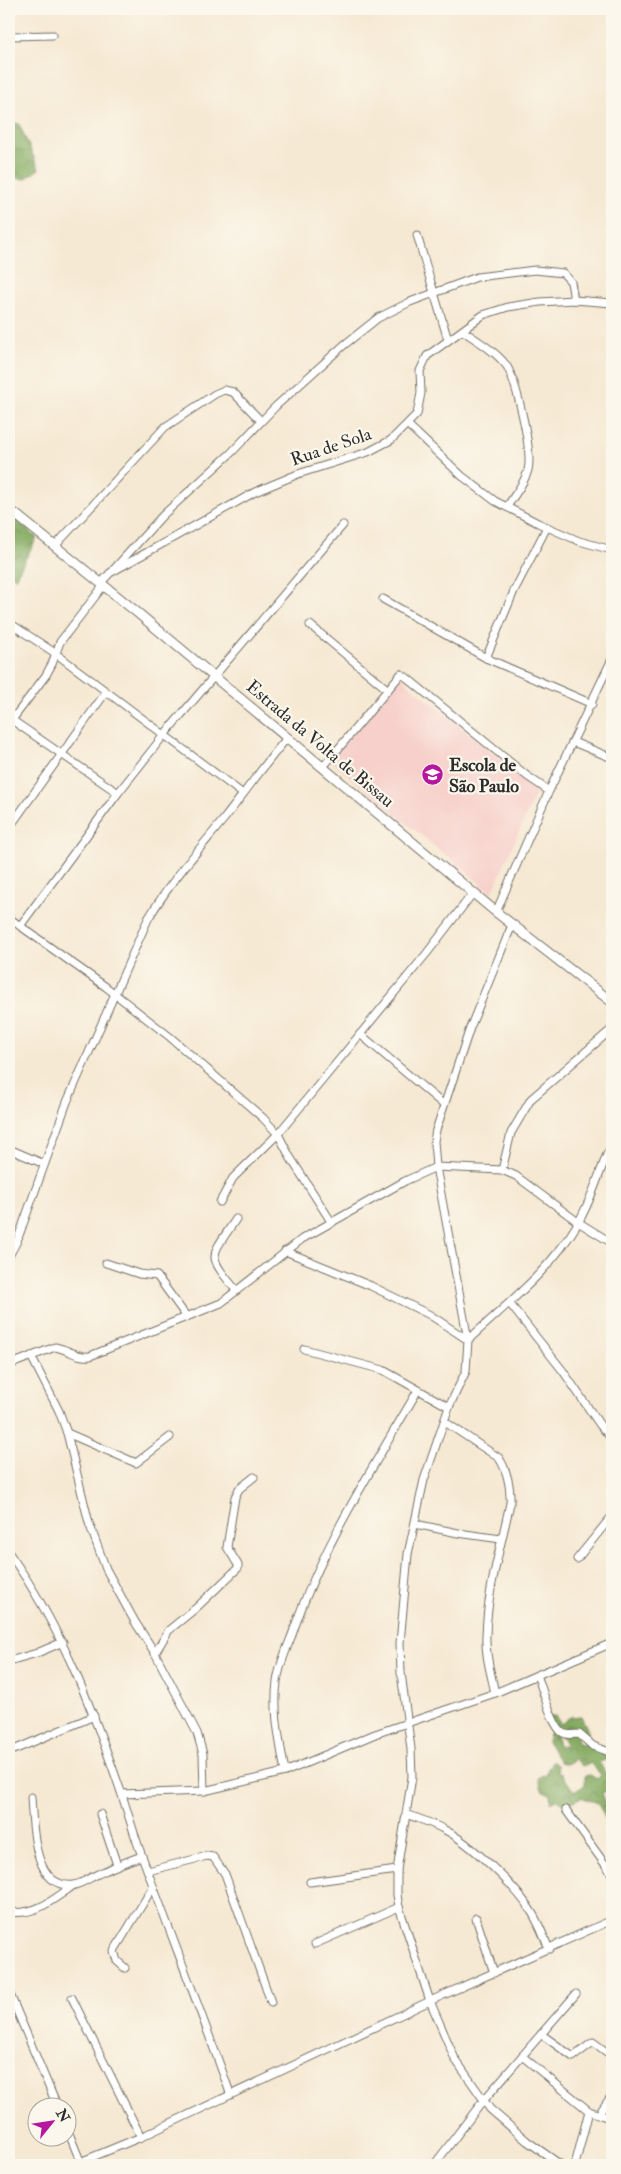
<svg xmlns="http://www.w3.org/2000/svg" width="621" height="2174" viewBox="0 0 621 2174" font-family="'IM FELL Double Pica',serif">
<style>
.built{fill:#f7d0cb}
.forest{fill:url(#forest-crowns);stroke:#586a46}
.lines{fill:none;stroke-linecap:round;stroke-linejoin:round}
.minor-casing{stroke:#726e66;stroke-width:9}
.major-casing{stroke:#726e66;stroke-width:11}
.minor{stroke:#fff;stroke-width:7}
.major{stroke:#fff;stroke-width:9}
.labels{text-anchor:middle;dominant-baseline:central;stroke-width:4.5;stroke-linejoin:round;paint-order:stroke}
.street-label{font-size:18px;fill:#2b2b2b;stroke:#fbf7ec}
.poi-label{font-size:18px;font-weight:bold;fill:#2b2b2b;stroke:#fbf7ec;text-anchor:start}
</style>
<defs>
<pattern id="forest-crowns" width="20" height="18" patternUnits="userSpaceOnUse" patternTransform="scale(1.25)"><rect width="20" height="18" fill="#84aa60"/><path d="M2 6a3 3 0 1 1 6 0M12 15a3 3 0 1 1 6 0" fill="none" stroke="#6c8b4f"/></pattern>
</defs>
<rect width="100%" height="100%" fill="#fbf7ec"/>
<filter id="ink" filterUnits="userSpaceOnUse"><feTurbulence type="fractalNoise" baseFrequency=".02" numOctaves="2"/><feDisplacementMap in="SourceGraphic" scale="10" xChannelSelector="R" yChannelSelector="G"/><feConvolveMatrix kernelMatrix="1 2 1 2 8 2 1 2 1" color-interpolation-filters="sRGB"/></filter>
<filter id="wash" filterUnits="userSpaceOnUse"><feTurbulence type="fractalNoise" baseFrequency=".0096" numOctaves="4" result="noise"/><feDisplacementMap in="SourceGraphic" scale="20" xChannelSelector="R" yChannelSelector="G"/><feGaussianBlur stdDeviation="1.12" result="paint"/><feColorMatrix in="noise" values="0 0 0 0 0 0 0 0 0 0 0 0 0 0 0 0 0 1.4 0 .05"/><feComposite in="paint" operator="in"/></filter>
<g filter="url(#wash)">
<rect width="100%" height="100%" fill="#f6e9d3"/>
<!-- built -->
<path class="built" d="M402,678L537,790L492,893L329,760Z"/>
<!-- forest -->
<g class="forest">
<path d="M9,121L19,124L39,169L25,179L9,177Z"/>
<path d="M9,514L37,538L15,578L9,573Z"/>
<path d="M555,1716L561,1724L570,1717L581,1716C584,1723 588,1728 589,1736L586,1737L584,1732L578,1733L577,1739L580,1744L590,1742L612,1751V1758L599,1762L612,1784V1788L602,1793L606,1804L612,1805V1833L598,1803L581,1797L571,1803L562,1804L557,1799L551,1802L550,1794L542,1790L538,1778L546,1773L552,1761L557,1765L558,1773L562,1774L574,1792L585,1785V1776L590,1775L597,1779L601,1775L590,1763L582,1766L575,1759L567,1764L560,1762L548,1742L549,1733H555L560,1747L567,1745L557,1730L545,1723L548,1717Z"/>
</g>
</g>
<g filter="url(#ink)">
<g class="lines">
<defs>
<g id="minor">
<path d="M9,36L53,35"/>
<path d="M417,235L448,340"/>
<path d="M463,331C478,341 495,351 506,365C516,379 533,452 528,470C525,483 514,495 507,507"/>
<path d="M408,425L462,476L495,501L538,523L579,541L612,550"/>
<path d="M55,546L165,427L215,394L224,390L233,392L261,421"/>
<path d="M114,569L163,515L231,453L276,406L344,345L378,318L410,302L477,277L535,270L563,273L571,282L574,300"/>
<path d="M101,583L110,573L255,492L298,474L368,452L391,440L417,414L421,393L420,371L427,356L483,315L508,307L540,302L574,300L612,303"/>
<path d="M383,599L486,658L592,704"/>
<path d="M11,624L55,653L243,794"/>
<path d="M310,625L387,689"/>
<path d="M486,658L514,591L547,527"/>
<path d="M9,718L118,793"/>
<path d="M9,724L46,675L52,664L60,642L104,585"/>
<path d="M573,742L612,758"/>
<path d="M323,767L401,674L406,677L527,776L549,791"/>
<path d="M9,828L106,692"/>
<path d="M496,912L549,791L612,659"/>
<path d="M9,918L106,987L170,1037L263,1118L278,1134L290,1157L332,1223"/>
<path d="M512,925L470,1028L436,1130L434,1141L436,1167L468,1340L466,1371L449,1407L424,1480L408,1554L400,1643L401,1673L411,1749L412,1777L397,1870V1895L399,1907L430,2001L455,2059L490,2109L527,2141L561,2165"/>
<path d="M20,926L118,793L164,735L343,525"/>
<path d="M360,1034L444,1105"/>
<path d="M9,1149L44,1164"/>
<path d="M502,1170L511,1133L531,1099L612,1029"/>
<path d="M220,1202L233,1178L278,1134L427,953L473,893"/>
<path d="M236,1219C210,1258 206,1254 236,1290"/>
<path d="M285,1251L371,1286L430,1315L468,1340C508,1303 550,1271 578,1223C591,1201 598,1176 608,1152L612,1147"/>
<path d="M9,1256L17,1241L67,1102L148,919C170,882 197,852 224,819C245,792 265,764 287,738"/>
<path d="M106,1263L139,1274L157,1276L186,1316"/>
<path d="M510,1304L563,1371L600,1425L612,1439"/>
<path d="M304,1349L383,1370L449,1407"/>
<path d="M31,1356L59,1411L67,1433L89,1523L106,1569L135,1622L155,1653L197,1733L203,1754L204,1791"/>
<path d="M9,1365L55,1347C68,1349 77,1358 90,1356L221,1303L302,1239L405,1181L436,1167L502,1170L516,1176L578,1222L612,1243"/>
<path d="M445,1422L499,1458C507,1470 511,1488 510,1503C501,1547 487,1590 486,1636C485,1655 491,1674 495,1693"/>
<path d="M67,1433L136,1463L170,1437"/>
<path d="M415,1524L458,1533L501,1539"/>
<path d="M9,1553C61,1626 92,1708 121,1792C128,1813 134,1835 142,1856C171,1935 202,2014 230,2093"/>
<path d="M577,1559L612,1516"/>
<path d="M155,1653L169,1630L196,1608L238,1568V1565L227,1547L235,1497L239,1489L254,1477"/>
<path d="M9,1661L37,1653L63,1642"/>
<path d="M537,1675C542,1687 552,1727 563,1733C568,1736 574,1734 579,1734L593,1746L612,1753"/>
<path d="M9,1752L94,1716"/>
<path d="M285,1772C280,1742 273,1712 277,1682C279,1666 286,1650 292,1635C321,1548 372,1469 418,1390"/>
<path d="M122,1794L204,1791L285,1772L375,1734L495,1693L612,1643"/>
<path d="M31,1797C33,1823 32,1890 74,1885C82,1884 91,1877 98,1874C113,1867 127,1861 142,1856"/>
<path d="M566,1810L612,1874"/>
<path d="M100,1814L117,1865"/>
<path d="M406,1814C419,1819 433,1823 445,1830C470,1843 514,1885 529,1908C538,1920 543,1935 549,1949"/>
<path d="M148,1871L207,1856L213,1857L225,1874L271,2002"/>
<path d="M310,1882L397,1870"/>
<path d="M9,1912C35,1916 54,1899 74,1885"/>
<path d="M476,1918L494,1973"/>
<path d="M315,1944L399,1907"/>
<path d="M125,1968L117,1961L114,1951L153,1887"/>
<path d="M9,1992L57,2106"/>
<path d="M72,1998L141,2137"/>
<path d="M541,2034L573,2057L593,2042L612,2056"/>
<path d="M522,2056L589,2111L612,2119"/>
<path d="M599,2114L612,2095"/>
<path d="M68,2131L81,2163"/>
<path d="M73,2165L141,2137L430,2001L612,1920"/>
<path d="M434,2165L483,2101L576,1994"/>
<path d="M575,2165L589,2111"/>
</g>
<path id="major" d="M9,509L139,614L496,912L612,1002"/>
</defs>
<!-- minor casing -->
<use href="#minor" class="minor-casing"/>
<!-- major casing -->
<use href="#major" class="major-casing"/>
<!-- minor -->
<use href="#minor" class="minor"/>
<!-- major -->
<use href="#major" class="major"/>
</g>
</g>
<!-- icons -->
<defs>
<symbol id="school-disc" viewBox="-11 -11 22 22"><circle r="9.5" fill="#b5179e" stroke="#fbf7ec"/><path d="M0-5L7-2L0 1L-7-2ZM-4 1L0 2.5L4 1V4Q0 6-4 4Z" fill="#fff"/></symbol>
</defs>
<g fill-rule="evenodd">
<use href="#school-disc" x="420" y="762" width="25" height="25"/>
</g>
<g class="labels">
<!-- street labels -->
<g class="street-label">
<text transform="translate(331 447) rotate(-19)">Rua de Sola</text>
<text transform="translate(320 744) rotate(40)">Estrada da Volta de Bissau</text>
</g>
<!-- poi labels -->
<g class="poi-label">
<text x="449" y="765">Escola de<tspan x="449" dy="21">São Paulo</tspan></text>
</g>
</g>
<!-- margin -->
<rect width="621" height="2174" fill="none" stroke="#fbf7ec" stroke-width="30"/>
<!-- north arrow -->
<g transform="translate(52 2122) rotate(60)"><circle r="24" fill="#fbf7ec" stroke="#a8a59f"/>
<path d="M0-4L9 19L0 12L-9 19Z" fill="#b5179e"/>
<text y="-8" font-size="14" font-weight="bold" text-anchor="middle" fill="#2b2b2b">N</text>
</g>
</svg>
